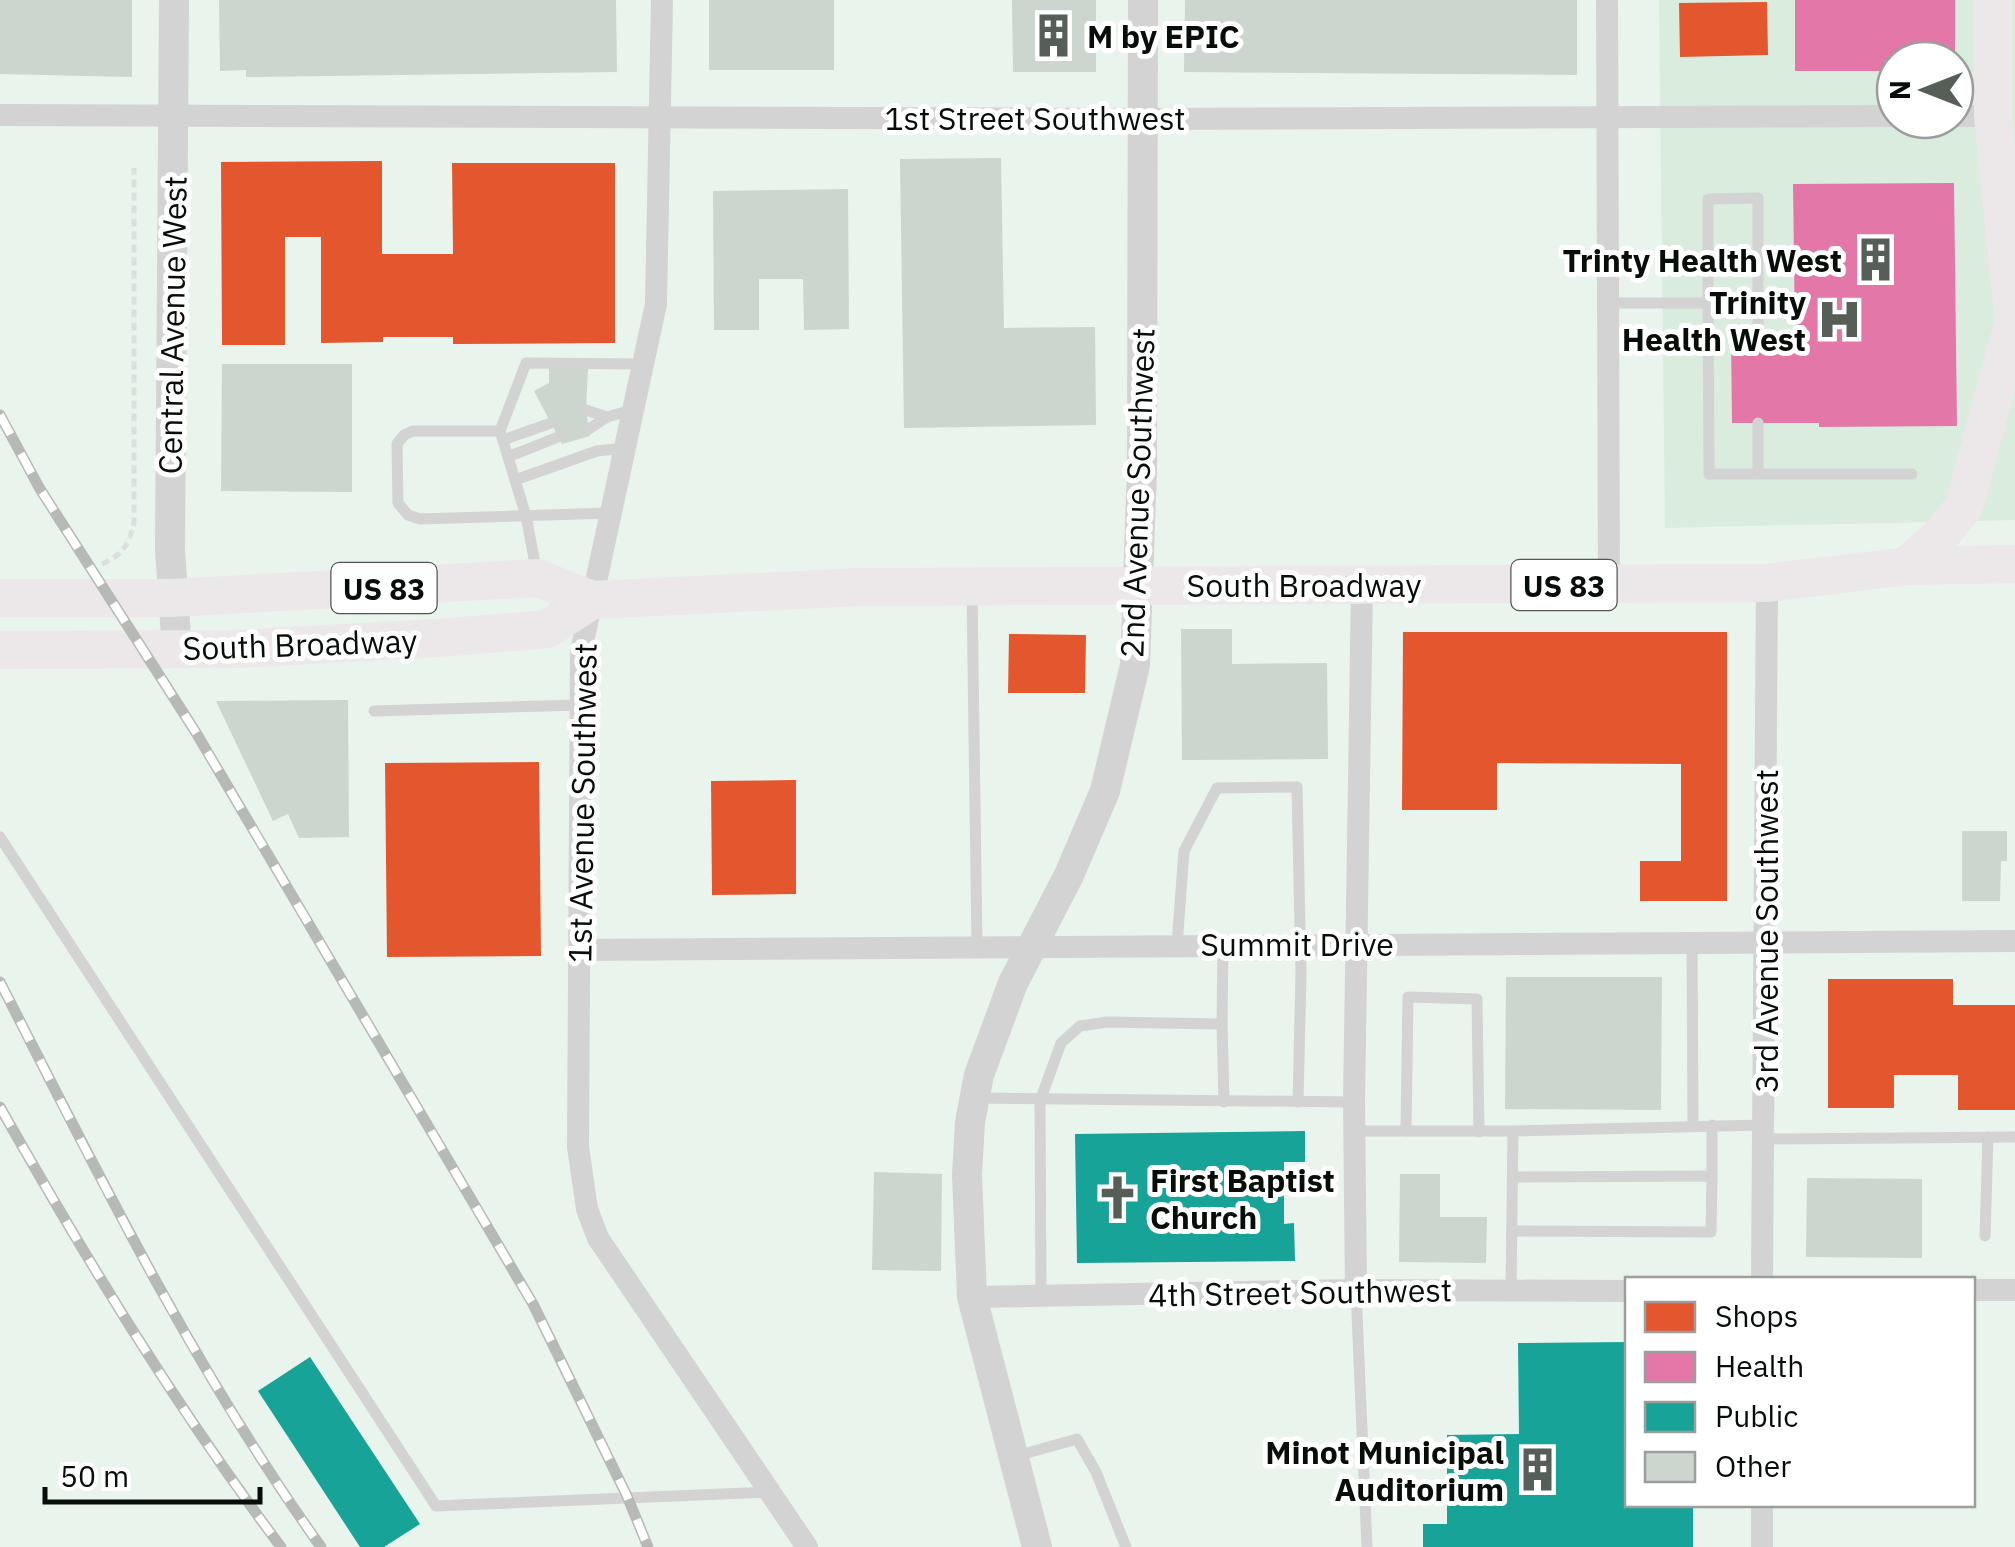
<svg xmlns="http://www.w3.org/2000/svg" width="2015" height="1547" viewBox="0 0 2015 1547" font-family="'IBM Plex Sans',sans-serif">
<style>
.built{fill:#daecde;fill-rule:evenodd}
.shops{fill:#e4572e}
.health{fill:#e377a8}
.public{fill:#17a398}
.building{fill:#ccd5ce}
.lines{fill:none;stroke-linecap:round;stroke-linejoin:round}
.path{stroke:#dbdfdd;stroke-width:5;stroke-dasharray:8 5;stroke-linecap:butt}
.service{stroke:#d2d3d2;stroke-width:11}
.minor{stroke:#d2d3d2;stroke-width:22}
.tertiary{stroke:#d2d3d2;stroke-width:30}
.primary{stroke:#ece7e9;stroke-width:38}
.rail-casing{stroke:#b7b9b7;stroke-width:11}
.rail{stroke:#fff;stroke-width:8;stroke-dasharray:22;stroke-linecap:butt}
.labels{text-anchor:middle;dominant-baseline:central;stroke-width:10;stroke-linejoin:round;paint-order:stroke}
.shield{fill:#fff;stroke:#515652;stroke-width:2.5}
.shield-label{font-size:30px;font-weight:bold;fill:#070d08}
.poi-label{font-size:32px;font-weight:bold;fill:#070d08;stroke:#fff;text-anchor:end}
.street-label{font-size:32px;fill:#070d08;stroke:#fff}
</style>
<rect width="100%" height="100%" fill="#e9f4ec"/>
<!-- built -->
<path class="built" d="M1659,0H2015V520L1665,528ZM1895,60H1955V120H1895Z"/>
<!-- shops -->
<g class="shops">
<path d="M1767,2L1768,55L1680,57L1679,3Z"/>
<path d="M382,161V254H453L452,163H615V343L453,344V337H383V342L321,343V237H285V345H222L221,162Z"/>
<path d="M1403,632H1727V901H1640V861H1681V764L1497,763V810H1402Z"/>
<path d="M1009,634L1086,635L1085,693H1008Z"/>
<path d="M539,762L541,956L387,957L385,763Z"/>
<path d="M796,780V894L712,895L711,781Z"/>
<path d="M1828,979H1953V1005H2015V1110H1958V1075H1894V1108H1828Z"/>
</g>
<!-- health -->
<g class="health">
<path d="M1795,0H1955V60H1895V71H1795Z"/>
<path d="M1954,183L1957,426L1819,427V423H1732L1731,335H1795L1793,184Z"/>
</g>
<!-- public -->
<g class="public">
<path d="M1305,1131V1162H1284V1224L1294,1223L1295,1261L1077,1263L1075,1134Z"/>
<path d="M1628,1342V1504H1693V1547H1423V1524H1447V1435L1519,1434L1518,1343Z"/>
<path d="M310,1357L420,1524L384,1547H360L258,1391Z"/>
</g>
<!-- building -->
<g class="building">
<path d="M0,0H132V77L0,74Z"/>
<path d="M219,0H616L617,72L246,77V70L220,71Z"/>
<rect x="709" y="0" width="125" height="70"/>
<path d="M1012,0H1096V72H1013Z"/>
<path d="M1185,0H1577V75L1184,72Z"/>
<path d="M1001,158L1004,328L1095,327L1096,425L904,428L900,159Z"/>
<path d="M848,189L849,329L804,330L803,279H759V330H714L713,191Z"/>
<path d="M222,364H352V492L221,491Z"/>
<path d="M549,367L588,368L586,410L590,436L562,444L534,391L549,383Z"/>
<path d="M1181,629H1232V664L1327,663L1328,759L1182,760Z"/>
<path d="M348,700L349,837L299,838L288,814L273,821L216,701Z"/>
<path d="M1962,831H2007V861H2001L2000,901H1962Z"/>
<path d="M1506,977H1662L1661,1110L1505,1109Z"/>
<path d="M874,1172L942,1174L941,1271L872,1270Z"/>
<path d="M1400,1174H1440V1217H1487L1486,1263L1399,1262Z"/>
<path d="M1807,1178L1922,1179V1258L1806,1257Z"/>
</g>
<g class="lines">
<!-- path -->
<path class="path" d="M102,564C123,555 129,544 134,523V168"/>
<!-- service -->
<g class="service">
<path d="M1608,303H1708V199L1758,198V335"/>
<path d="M1757,303H1708L1709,474H1912"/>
<path d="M586,410L607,417"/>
<path d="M589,429L607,417L632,410"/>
<path d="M500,431H413L404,435L397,444L398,503L408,515L420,519L610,513"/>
<path d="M503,440L551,423"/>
<path d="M508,457L558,437"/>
<path d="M1758,474V423"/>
<path d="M515,480L597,451L624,448"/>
<path d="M537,574L526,516L500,431L526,363L642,364"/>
<path d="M972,591L977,946"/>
<path d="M374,711L580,705"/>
<path d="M0,837L436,1506L768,1492"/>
<path d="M1692,943L1693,1126"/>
<path d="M1177,945L1184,851L1217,788L1297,787L1301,973L1298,1102"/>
<path d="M1222,1024L1223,944"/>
<path d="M979,1098L1354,1102"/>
<path d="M1355,1131H1513"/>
<path d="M1406,1131L1408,997L1477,999L1479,1132"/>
<path d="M1764,1139L2015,1137"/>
<path d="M1712,1176V1125"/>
<path d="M1512,1231L1711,1232L1712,1176L1514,1177"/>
<path d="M1985,1236L1988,1137"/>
<path d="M1356,1290L1367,1547"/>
<path d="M1511,1290L1513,1131L1764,1125"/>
<path d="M1041,1295L1040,1101L1061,1043L1080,1026L1107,1022L1222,1024L1224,1102"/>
<path d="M1013,1457L1077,1439L1096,1472L1126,1547"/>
</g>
<!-- minor -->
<g class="minor">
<path d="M662,0L656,304L581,651L578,1147L587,1209L598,1238L807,1547"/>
<path d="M1607,0L1609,584"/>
<path d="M0,115L1143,119L1895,116"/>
<path d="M1955,116H1993"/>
<path d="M579,950L2015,941"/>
<path d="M1762,1280L1767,583"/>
<path d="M1356,1290L1354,1102L1362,586"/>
<path d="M1972,1290H2015"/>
<path d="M972,1297L1356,1290L1628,1291"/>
<path d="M1762,1504V1547"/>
</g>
<!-- tertiary -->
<g class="tertiary">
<path d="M174,0L170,550L177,650"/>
<path d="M1037,1547L972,1297L967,1175L970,1122L979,1075L1013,983L1069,875L1105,791L1135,665L1142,469L1143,0"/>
</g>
<!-- primary -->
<g class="primary">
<path d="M1993,0V116L2015,334"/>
<path d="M1907,566L1942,534L1964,506L2013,324"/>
<path d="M0,598H172L538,578L592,600L860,587L1767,583L1907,566L2015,564"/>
<path d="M0,650L239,649L451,637L547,629L592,600"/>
</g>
<defs>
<g id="rail">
<path d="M0,415L40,489L195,731L533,1304L627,1496L648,1547"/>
<path d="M0,982C98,1174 195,1371 321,1547"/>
<path d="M0,1107C86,1259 176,1407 281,1547"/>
</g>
</defs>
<!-- rail casing -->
<use href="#rail" class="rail-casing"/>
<!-- rail -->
<use href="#rail" class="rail"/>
</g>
<!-- icons -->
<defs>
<symbol id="building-bare" viewBox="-9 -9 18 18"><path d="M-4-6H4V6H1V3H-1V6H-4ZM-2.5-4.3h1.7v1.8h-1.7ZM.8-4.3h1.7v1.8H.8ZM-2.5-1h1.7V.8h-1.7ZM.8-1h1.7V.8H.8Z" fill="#565e58" stroke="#fff" stroke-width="2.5" paint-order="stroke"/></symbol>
<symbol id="hospital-bare" viewBox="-9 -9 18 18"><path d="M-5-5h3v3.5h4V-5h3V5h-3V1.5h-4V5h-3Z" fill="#565e58" stroke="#fff" stroke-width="2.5" paint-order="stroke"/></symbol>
<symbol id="church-bare" viewBox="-9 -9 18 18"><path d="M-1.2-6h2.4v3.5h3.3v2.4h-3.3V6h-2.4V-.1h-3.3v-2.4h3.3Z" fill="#565e58" stroke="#fff" stroke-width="2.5" paint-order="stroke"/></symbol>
</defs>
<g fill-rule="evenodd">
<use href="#building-bare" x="1022" y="4" width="63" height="63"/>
<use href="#building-bare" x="1844" y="228" width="63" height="63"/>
<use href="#hospital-bare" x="1808" y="288" width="63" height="63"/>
<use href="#church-bare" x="1086" y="1166" width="63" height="63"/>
<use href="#building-bare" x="1506" y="1438" width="63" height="63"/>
</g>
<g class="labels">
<!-- shield labels -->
<g class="shield">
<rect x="1511.5" y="560" width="105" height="50" rx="8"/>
<rect x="331.5" y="563" width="105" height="50" rx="8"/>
</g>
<g class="shield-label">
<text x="1564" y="585">US 83</text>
<text x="384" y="588">US 83</text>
</g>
<!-- poi labels -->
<g class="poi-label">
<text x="1087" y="36" text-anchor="start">M by EPIC</text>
<text x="1842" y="260">Trinty Health West</text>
<text x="1806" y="302">Trinity<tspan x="1806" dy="37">Health West</tspan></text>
<text x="1150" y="1180" text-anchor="start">First Baptist<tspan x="1150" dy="37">Church</tspan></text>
<text x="1504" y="1452">Minot Municipal<tspan x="1504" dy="37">Auditorium</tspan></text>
</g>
<!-- street labels -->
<g class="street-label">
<text x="1035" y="118">1st Street Southwest</text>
<text transform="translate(172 325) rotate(-89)">Central Avenue West</text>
<text transform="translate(1137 493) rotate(-88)">2nd Avenue Southwest</text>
<text x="1304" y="585">South Broadway</text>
<text transform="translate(300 644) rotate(-2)">South Broadway</text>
<text transform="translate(582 803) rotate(-89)">1st Avenue Southwest</text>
<text transform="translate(1766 931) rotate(-90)">3rd Avenue Southwest</text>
<text x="1297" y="944">Summit Drive</text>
<text transform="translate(1300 1292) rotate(-1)">4th Street Southwest</text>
</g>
</g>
<!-- legend -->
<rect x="1625" y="1277" width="350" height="230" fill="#ffffff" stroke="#9c9e9c" stroke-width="2.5"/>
<rect x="1645" y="1302" width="50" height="30" fill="#e4572e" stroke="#9c9e9c" stroke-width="2.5"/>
<text x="1715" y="1327" font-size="30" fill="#070d08">Shops</text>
<rect x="1645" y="1352" width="50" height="30" fill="#e377a8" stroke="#9c9e9c" stroke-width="2.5"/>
<text x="1715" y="1377" font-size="30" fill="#070d08">Health</text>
<rect x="1645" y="1402" width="50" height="30" fill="#17a398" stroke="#9c9e9c" stroke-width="2.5"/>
<text x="1715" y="1427" font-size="30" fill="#070d08">Public</text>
<rect x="1645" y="1452" width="50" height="30" fill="#ccd5ce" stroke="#9c9e9c" stroke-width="2.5"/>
<text x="1715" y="1477" font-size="30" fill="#070d08">Other</text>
<!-- north arrow -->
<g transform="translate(1925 90) rotate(270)"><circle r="48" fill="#ffffff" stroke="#9c9e9c" stroke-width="2.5"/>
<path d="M0-8L18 38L0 25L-18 38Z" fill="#565e58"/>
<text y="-15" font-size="28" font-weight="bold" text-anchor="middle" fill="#070d08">N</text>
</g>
<!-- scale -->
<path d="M45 1487v15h215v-15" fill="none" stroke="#070d08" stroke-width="5"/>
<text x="60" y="1487" font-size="30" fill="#070d08" stroke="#ffffff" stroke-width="8" paint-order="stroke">50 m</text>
</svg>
